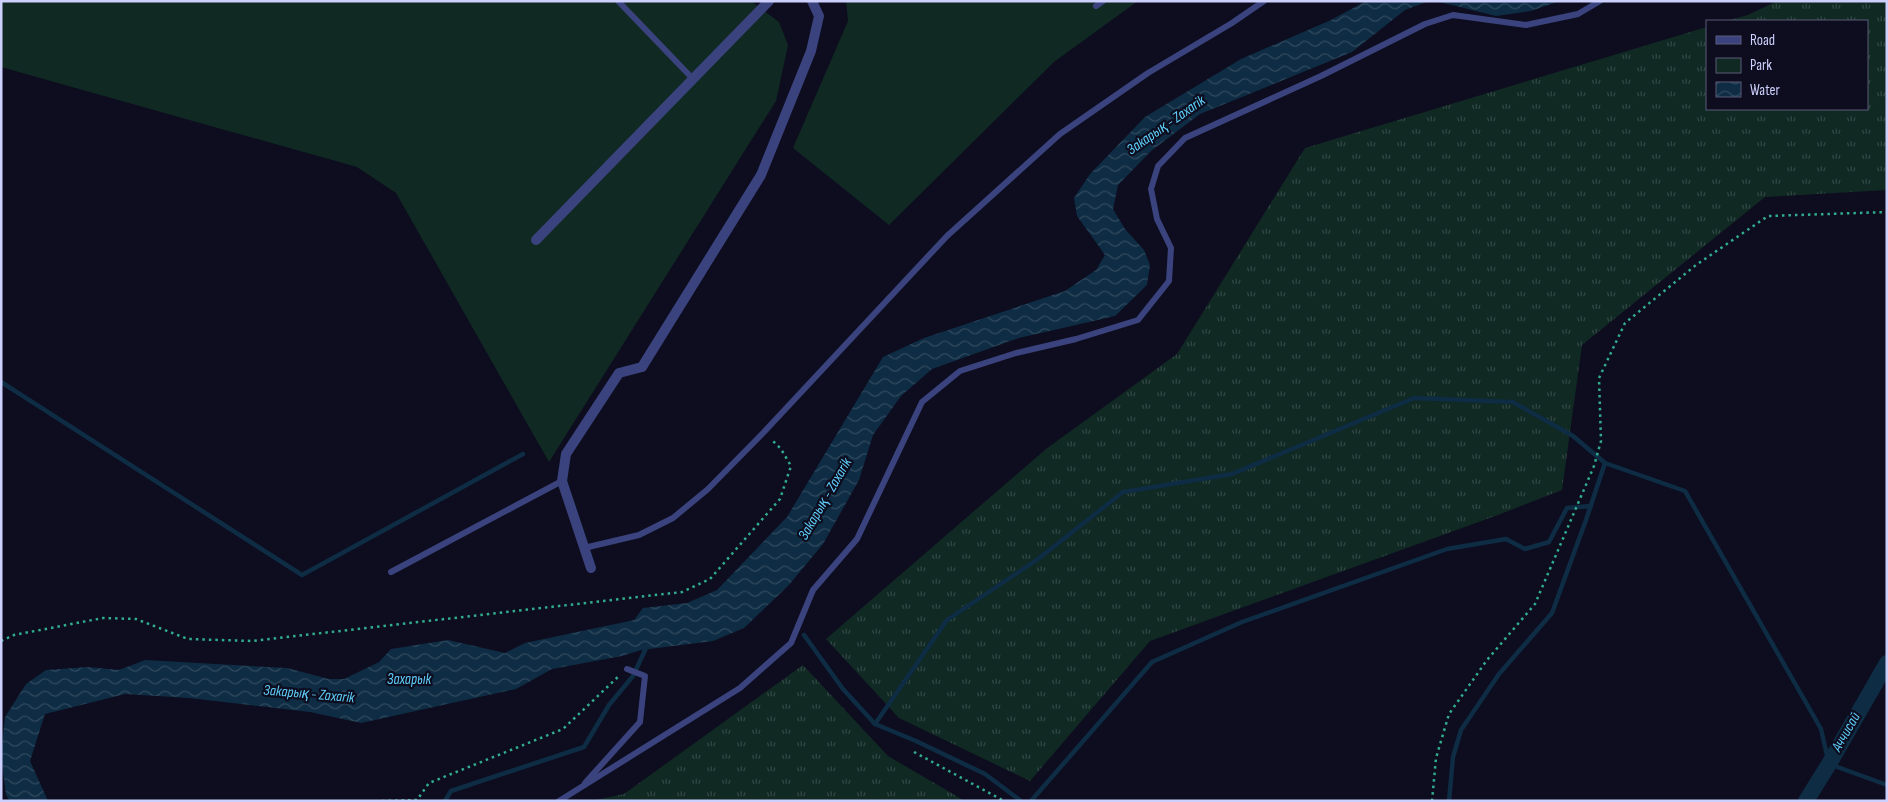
<svg xmlns="http://www.w3.org/2000/svg" width="1888" height="802" viewBox="0 0 1888 802" font-family="'Sofia Sans Condensed',sans-serif">
<style>
.grass{fill:url(#grass-tufts)}
.park{fill:#102923}
.water{fill:url(#water-waves)}
.lines{fill:none;stroke-linecap:round;stroke-linejoin:round}
.stream{stroke:#0e2c43;stroke-width:4.5}
.canal{stroke:#0e2c43;stroke-width:16}
.path{stroke:#31ad8e;stroke-width:2.5;stroke-dasharray:2.5 4;stroke-linecap:butt}
.service{stroke:#3a437d;stroke-width:6}
.minor{stroke:#3a437d;stroke-width:10}
.labels{text-anchor:middle;dominant-baseline:central;stroke-width:4.5;stroke-linejoin:round;paint-order:stroke}
.water-label{font-size:15px;font-style:italic;fill:#5fcffa;stroke:#0d0d1f}
</style>
<defs>
<pattern id="grass-tufts" width="24" height="20" patternUnits="userSpaceOnUse" patternTransform="scale(1.25)"><rect width="24" height="20" fill="#102923"/><path d="M3 7l-1-3M5 7V3M7 7l1-3M15 17l-1-3M17 17v-4M19 17l1-3" fill="none" stroke="#324744"/></pattern>
<pattern id="water-waves" width="16" height="10" patternUnits="userSpaceOnUse" patternTransform="scale(1.25)"><rect width="16" height="10" fill="#0e2c43"/><path d="M0 5q4-4 8 0t8 0" fill="none" stroke="#304a5f"/></pattern>
</defs>
<rect width="100%" height="100%" fill="#0d0d1f"/>
<!-- grass -->
<g class="grass">
<path d="M1777,1H1887V190L1765,197L1582,345L1562,490L1498,515L1150,641L1030,781L899,718L826,639L1046,449L1177,354L1305,148L1707,27V109H1867V21H1726L1748,15Z"/>
<path d="M803,665L888,756L965,801H591L624,794Z"/>
</g>
<!-- park -->
<g class="park">
<path d="M1,1H751L779,22L788,45L776,101L549,462L396,193L357,167L1,67Z"/>
<path d="M846,1H1138L1054,62L889,225L793,148L848,21Z"/>
</g>
<!-- water -->
<g class="water">
<path d="M1366,1H1429L1405,10L1352,52L1200,114L1151,151L1118,185L1113,209L1125,229L1144,250L1150,265L1147,285L1115,316L1019,338L932,369L901,396L873,435L859,480L823,544L788,586L744,628L713,641L641,650L622,656L552,669L516,689L361,723L310,712L189,698L125,694L45,714L30,761L48,801H10L6,795L1,756L5,717L26,684L46,670L88,667L119,670L145,660L287,668L329,679H344L379,662L391,649L448,640L505,653L525,643L634,620L643,608L687,603L717,590L787,517L883,357L924,338L1065,291L1096,270L1105,255L1077,216L1074,198L1090,174L1145,117L1241,59L1331,20Z"/>
<path d="M1436,1H1560L1531,11L1496,16Z"/>
</g>
<g class="lines">
<!-- stream -->
<g class="stream">
<path d="M1,382L302,575L523,454"/>
<path d="M804,635L843,689L875,724L916,741L985,774L1021,801"/>
<path d="M875,724L947,620L1038,559L1123,492L1232,474L1414,398L1513,402L1573,436L1605,463L1685,491L1821,729L1829,764L1887,785"/>
<path d="M445,801L451,791L584,747L609,705L633,676L647,646"/>
<path d="M1031,801L1152,662L1242,622L1447,549L1506,539L1525,549L1549,542L1567,508L1591,506"/>
<path d="M1449,801L1453,757L1461,730L1499,674L1552,613L1586,520L1605,463"/>
</g>
<!-- canal -->
<path class="canal" d="M1806,801L1829,764L1887,663"/>
<!-- path -->
<g class="path">
<path d="M1,641L14,635L103,618L136,619L188,639L252,641L682,592L710,579L780,499L791,466L781,449L771,439"/>
<path d="M914,752L1004,801"/>
<path d="M382,801L417,800L429,783L563,729L620,675"/>
<path d="M1432,801L1436,758L1449,714L1487,660L1535,604L1594,466L1601,441L1599,378L1625,323L1696,265L1768,216L1887,212"/>
</g>
<!-- service -->
<g class="service">
<path d="M618,1L693,79"/>
<path d="M1096,6L1103,1"/>
<path d="M584,548L639,535L673,518L708,489L764,432L947,236L1060,134L1148,73L1232,23L1264,1"/>
<path d="M391,572L562,481"/>
<path d="M585,783L640,722L645,676L627,669"/>
<path d="M559,801L740,688L791,643L813,590L857,539L922,402L960,371L1016,353L1076,339L1138,320L1169,281L1171,248L1157,219L1151,189L1158,166L1185,138L1321,76L1425,24L1453,15L1526,25L1578,14L1600,1"/>
</g>
<!-- minor -->
<g class="minor">
<path d="M536,240L769,1"/>
<path d="M591,568L562,481L566,454L619,373L642,367L761,175L811,51L819,16L812,1"/>
</g>
</g>
<g class="labels">
<!-- water labels -->
<g class="water-label">
<text transform="translate(1166 125) rotate(-35)">Закарық - Zaxarik</text>
<text transform="translate(825 499) rotate(-60)">Закарық - Zaxarik</text>
<text x="409" y="679">Захарык</text>
<text transform="translate(309 694) rotate(5)">Закарық - Zaxarik</text>
<text transform="translate(1846 732) rotate(-60)">Аччисай</text>
</g>
</g>
<!-- border -->
<rect width="1888" height="802" fill="none" stroke="#cdd0fd" stroke-width="5"/>
<!-- legend -->
<rect x="1706" y="20" width="162" height="90" fill="#0d0d1f" stroke="#5a5b78"/>
<rect x="1716" y="36" width="25" height="8" fill="#3a437d" stroke="#5a5b78"/>
<text x="1750" y="45" font-size="15" fill="#cdd0fd">Road</text>
<rect x="1716" y="58" width="25" height="15" fill="#102923" stroke="#5a5b78"/>
<text x="1750" y="70" font-size="15" fill="#cdd0fd">Park</text>
<rect x="1716" y="82" width="25" height="15" fill="url(#water-waves)" stroke="#5a5b78"/>
<text x="1750" y="95" font-size="15" fill="#cdd0fd">Water</text>
</svg>
